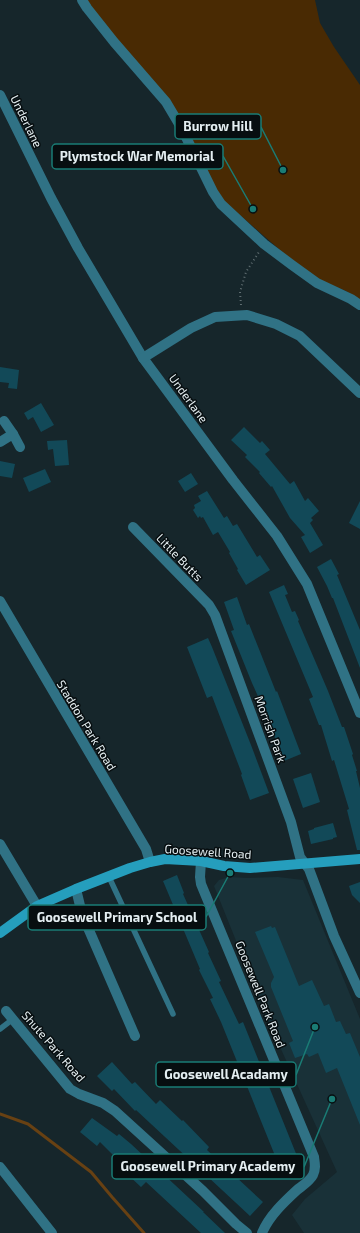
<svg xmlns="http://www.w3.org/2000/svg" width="360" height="1233" viewBox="0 0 360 1233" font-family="'Exo 2',sans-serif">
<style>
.built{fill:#193138}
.green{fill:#492a03}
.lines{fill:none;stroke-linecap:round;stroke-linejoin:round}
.stream{stroke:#684113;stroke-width:3}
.building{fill:#124958}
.path{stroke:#606e72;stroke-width:2;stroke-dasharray:1 3;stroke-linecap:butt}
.lane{stroke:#307285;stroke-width:5.5}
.street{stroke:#307285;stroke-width:10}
.secondary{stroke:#259ebd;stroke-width:10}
.labels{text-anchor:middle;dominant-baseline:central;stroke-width:3;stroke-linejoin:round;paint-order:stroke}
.street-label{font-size:12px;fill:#e4eef1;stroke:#070e10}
.leader{fill:none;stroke:#1a7c75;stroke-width:1.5}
.callout-dot{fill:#1a7c75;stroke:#070e10;stroke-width:1.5}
.callout{fill:#070e10;stroke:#1a7c75;stroke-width:1.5}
.callout-label{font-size:13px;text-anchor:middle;font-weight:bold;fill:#e4eef1}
</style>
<rect width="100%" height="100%" fill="#16262b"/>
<!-- built -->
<path class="built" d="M229,877L247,878L278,877L303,880L360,1019V1233H304L292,1215L305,1199L337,1172L270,1025L214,886L219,880Z"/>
<!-- green -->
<path class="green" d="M87,0H315L320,23L334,47L360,85V300L346,291L322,281L287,256L225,202L217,192L195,147L100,19Z"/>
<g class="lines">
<!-- stream -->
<path class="stream" d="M0,1114L28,1124L91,1172L112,1197L144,1233"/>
</g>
<!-- building -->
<g class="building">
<path d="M0,367L19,370L17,389L8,388L9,383L0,382Z"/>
<path d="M41,403L54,425L41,432L33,417L28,420L24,413Z"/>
<path d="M244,427L260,443L262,441L270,450L265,454L290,484L294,481L305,501L308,498L319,511L311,518L313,520L310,523L323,545L310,553L301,537L305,535L290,518L272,486L271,487L259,473L260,472L245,457L247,455L231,440Z"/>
<path d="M67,440L69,465L55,466L53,449L48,450L47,441Z"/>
<path d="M0,461L15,464L12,478L0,476Z"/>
<path d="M45,469L51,482L29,492L23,478Z"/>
<path d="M191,473L198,484L185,492L178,481Z"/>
<path d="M207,491L224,518L227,516L233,526L237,524L257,557L260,555L270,570L246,585L237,570L238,569L229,553L230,552L218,532L213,535L203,517L201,518L200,516L198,518L193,510L195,508L194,505L201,501L198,496Z"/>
<path d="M360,501V529L349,523Z"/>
<path d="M331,559L339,574L337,575L360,630V668L333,598H332L327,586L317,567Z"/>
<path d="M284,585L288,594L285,595L292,612L295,611L299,620L298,621L328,691L342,727H344L353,754L352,755L357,771H356L360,788V850H357L347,810L349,809L334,760L332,761L321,725H319L309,699L313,697L269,592Z"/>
<path d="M237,597L247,625L249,624L276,692L277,691L301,754L284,761L262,705L252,683L231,631L234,630L224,602Z"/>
<path d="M208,638L212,647L251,745L269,793L250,800L241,775L242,774L212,696L207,698L187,647Z"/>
<path d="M311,773L320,802L303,808L293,779Z"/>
<path d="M333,823L337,837L333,838V839L311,844L308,831L314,829V828Z"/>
<path d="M177,875L184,893L183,894L209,952L208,953L221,981L219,982L239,1024L243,1022L299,1161L280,1168L221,1022L210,999L213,998L199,970L200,969L163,881Z"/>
<path d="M360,882V903L352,895L349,886Z"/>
<path d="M271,926L272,928L275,927L299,986L312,980L324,1006L329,1004L336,1022L340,1021L346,1034L350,1033L360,1057V1125L337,1068L326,1073L318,1053L309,1057L307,1054L295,1058L289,1043L293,1041L271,987V983L274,977L255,932Z"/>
<path d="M112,1062L132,1084L135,1082L156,1104L160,1100L182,1121L183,1120L209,1147L207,1150L263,1202L250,1216L136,1110L135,1111L114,1089L112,1091L97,1076Z"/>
<path d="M92,1118L117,1136L119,1134L131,1144L204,1212H203L225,1233H201L146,1182L141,1187L126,1173L128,1170L100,1142L97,1146L80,1132Z"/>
</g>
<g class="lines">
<!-- path -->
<path class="path" d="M241,305L240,292L246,272L259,252"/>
<!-- lane -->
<g class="lane">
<path d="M109,877L173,1014"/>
<path d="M0,1029L13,1019"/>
</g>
<!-- street -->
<g class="street">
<path d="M82,0L87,8L114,42L166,102L182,129L213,192L221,204L264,244L292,265L317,283L351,299L360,305"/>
<path d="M0,95L51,198L78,248L143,358L233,480L277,536L307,584L360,713"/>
<path d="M143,358L191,328L215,317L247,315L276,324L300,336L360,393"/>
<path d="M4,421L13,434"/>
<path d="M0,442L13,434L20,447"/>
<path d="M133,527L209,605L215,615L291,822L300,857L309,869L334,936L360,993"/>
<path d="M0,601L146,849L150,862"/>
<path d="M0,844L37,906"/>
<path d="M201,861L200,877L201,884L314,1157C315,1164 316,1169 313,1175C310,1181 302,1186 297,1190C284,1202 269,1216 262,1233"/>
<path d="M76,889L82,914L135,1036"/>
<path d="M6,1011L70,1089L79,1094L103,1103L115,1111L203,1191L236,1224L247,1233"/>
<path d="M0,1167L52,1233"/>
</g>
<!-- secondary -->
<path class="secondary" d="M0,933L37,906L76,889L130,868L150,862L165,859L201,861L224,866L250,868L360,859"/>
</g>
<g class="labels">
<!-- street labels -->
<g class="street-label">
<text transform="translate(27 121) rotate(64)">Underlane</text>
<text transform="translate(189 398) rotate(54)">Underlane</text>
<text transform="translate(180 557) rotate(46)">Little Butts</text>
<text transform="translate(87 725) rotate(59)">Staddon Park Road</text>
<text transform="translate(271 729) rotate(70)">Morrish Park</text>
<text transform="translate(208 851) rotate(4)">Goosewell Road</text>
<text transform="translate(261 994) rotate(68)">Goosewell Park Road</text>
<text transform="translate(54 1046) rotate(49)">Shute Park Road</text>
</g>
</g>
<!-- callouts -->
<path class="leader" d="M283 170L261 127M253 209L223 156M230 873L206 917M315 1027L296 1075M332 1099L304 1167"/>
<g class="callout-dot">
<circle cx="283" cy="170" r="4"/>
<circle cx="253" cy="209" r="4"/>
<circle cx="230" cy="873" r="4"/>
<circle cx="315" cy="1027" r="4"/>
<circle cx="332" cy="1099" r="4"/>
</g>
<g class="callout">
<rect x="175" y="114" width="86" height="25" rx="4"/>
<rect x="52" y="144" width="171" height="25" rx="4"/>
<rect x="28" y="905" width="178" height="25" rx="4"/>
<rect x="156" y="1062" width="140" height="25" rx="4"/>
<rect x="112" y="1154" width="192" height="25" rx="4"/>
</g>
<g class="callout-label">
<text x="218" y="131">Burrow Hill</text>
<text x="137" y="161">Plymstock War Memorial</text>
<text x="117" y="922">Goosewell Primary School</text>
<text x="226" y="1079">Goosewell Acadamy</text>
<text x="208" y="1171">Goosewell Primary Academy</text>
</g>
</svg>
